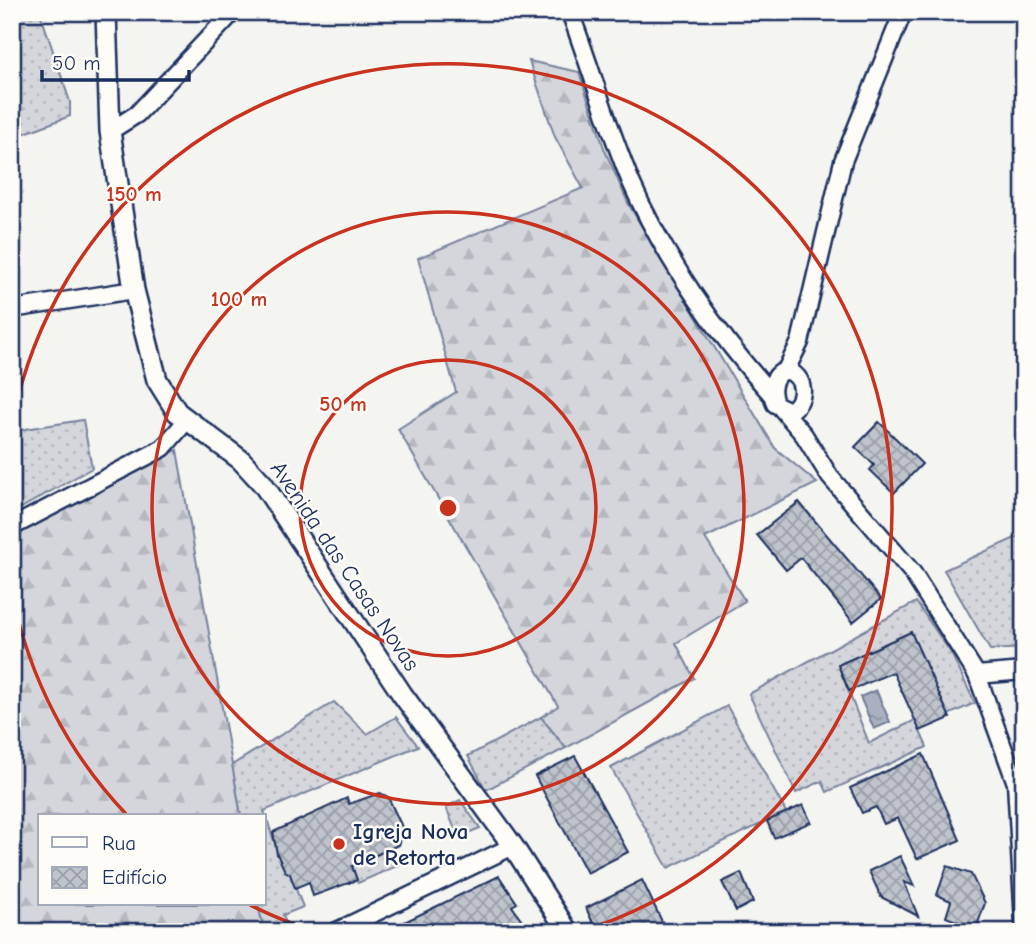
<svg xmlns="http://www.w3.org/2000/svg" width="1036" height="944" viewBox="0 0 1036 944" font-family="'Comic Neue',sans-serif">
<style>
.grass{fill:url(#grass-dots);stroke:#78829c;stroke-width:2}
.forest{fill:url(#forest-firs);stroke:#78829c;stroke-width:2}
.water{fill:url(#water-ripples);stroke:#717c98;stroke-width:2}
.building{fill:url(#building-cross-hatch);stroke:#1b2f5e;stroke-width:2}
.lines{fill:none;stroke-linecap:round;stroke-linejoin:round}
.minor-casing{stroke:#1b2f5e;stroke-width:21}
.tertiary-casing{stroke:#1b2f5e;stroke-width:24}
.minor{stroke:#fdfcf7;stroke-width:16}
.tertiary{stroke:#fdfcf7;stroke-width:19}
.ring{fill:none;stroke:#c8321e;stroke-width:3.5}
.poi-dot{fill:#c8321e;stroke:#fdfcf7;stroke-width:2.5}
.labels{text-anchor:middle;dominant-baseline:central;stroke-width:5;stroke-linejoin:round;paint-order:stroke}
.street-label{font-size:23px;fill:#1b2f5e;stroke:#fdfcf7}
.poi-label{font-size:23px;font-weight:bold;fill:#1b2f5e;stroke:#fdfcf7;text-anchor:start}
.centre{fill:#c8321e;stroke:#fdfcf7;stroke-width:3.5}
.ring-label{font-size:21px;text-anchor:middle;font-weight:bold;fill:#c8321e;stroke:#fdfcf7;stroke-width:5;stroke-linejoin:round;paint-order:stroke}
</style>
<defs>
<pattern id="grass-dots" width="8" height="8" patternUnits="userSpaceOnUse" patternTransform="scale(1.75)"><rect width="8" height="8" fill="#d4d6db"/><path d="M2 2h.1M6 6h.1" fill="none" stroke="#b5b8be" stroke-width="1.8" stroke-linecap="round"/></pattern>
<pattern id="forest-firs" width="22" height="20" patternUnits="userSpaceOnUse" patternTransform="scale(1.75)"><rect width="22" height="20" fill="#d4d6db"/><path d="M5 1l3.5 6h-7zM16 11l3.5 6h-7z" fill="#b5b8be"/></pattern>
<pattern id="water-ripples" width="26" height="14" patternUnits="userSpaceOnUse" patternTransform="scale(1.75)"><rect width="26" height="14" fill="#aab0bf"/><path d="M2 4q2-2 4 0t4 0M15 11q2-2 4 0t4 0" fill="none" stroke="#8a909e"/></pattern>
<pattern id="building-cross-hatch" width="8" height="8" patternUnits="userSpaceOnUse" patternTransform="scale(1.75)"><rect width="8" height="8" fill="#bfc3cc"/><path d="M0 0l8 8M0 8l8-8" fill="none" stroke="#9a9fa9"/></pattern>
</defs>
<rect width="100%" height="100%" fill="#f4f4f1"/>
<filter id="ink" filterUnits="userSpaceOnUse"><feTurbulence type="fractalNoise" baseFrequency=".0143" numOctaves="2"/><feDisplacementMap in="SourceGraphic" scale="14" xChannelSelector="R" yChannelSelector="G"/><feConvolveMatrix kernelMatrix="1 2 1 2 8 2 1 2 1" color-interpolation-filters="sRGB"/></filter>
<g filter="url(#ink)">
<!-- grass -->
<g class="grass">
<path d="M12,12H38L42,18L70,102V116L12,138Z"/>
<path d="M83,420L92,468L12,513V431Z"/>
<path d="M1024,534V648L990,650L944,570Z"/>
<path d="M916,602L951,653L975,703L948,715L910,632L838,665L869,743L915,720L927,747L827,792L822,781L796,793L749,694Z"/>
<path d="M334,702L367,734L396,717L418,746L264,811C270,825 280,868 290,874L303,907L283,915L287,926L264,932L258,904H264V816H241L232,765Z"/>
<path d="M727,706L786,812L668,868L611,768Z"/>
<path d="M541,717L566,748L486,790L468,756Z"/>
<path d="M460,800L480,828L458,837L446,807Z"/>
<path d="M391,848L399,865L358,883L352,866Z"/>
</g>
<!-- forest -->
<g class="forest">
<path d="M529,61L579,72L605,151L629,205L775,448L817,483L705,538L745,601L676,643L694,678L566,748L541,717L558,706L398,429L456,392L418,258L583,188L555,137Z"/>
<path d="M177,450L241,816H40V904H258L264,932H12V526Z"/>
</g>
<!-- water -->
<path class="water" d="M876,690L890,722L874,729L860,697Z"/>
<!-- building -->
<g class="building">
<path d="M879,422L922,464L894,493L870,470L874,465L855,447Z"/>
<path d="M799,502L881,599L853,622L801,558L786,570L757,535Z"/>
<path d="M911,632L950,718L920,731L893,672L849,691L838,665Z"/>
<path d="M923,754L960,840L917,859L898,818L884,824L876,807L862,813L850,788Z"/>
<path d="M575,756L628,852L587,873L535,776Z"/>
<path d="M380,793L388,797L403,829L398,845L352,866L357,880L313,896L309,882L295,888L290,874L285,871L277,854L273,832L347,798L349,804Z"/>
<path d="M803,805L811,822L774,838L767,821Z"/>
<path d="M900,856L914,886L904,882L918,916L881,897L869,871Z"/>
<path d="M947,866L971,874L985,903L976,929L946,917L951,901L937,895Z"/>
<path d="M741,873L753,902L736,911L722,882Z"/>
<path d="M499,876L517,903L512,906L530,932H480L476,926L465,932H384Z"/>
<path d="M642,880L667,932H597L586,908Z"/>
</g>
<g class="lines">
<defs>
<g id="minor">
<path d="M570,12C591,69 608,127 631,182C663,256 718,335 771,394"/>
<path d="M110,131L137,114L233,12"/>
<path d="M12,309L134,290"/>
<path d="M786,370C806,376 807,401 790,411L775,404C770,390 771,376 786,370L800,342L843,161L903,12"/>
<path d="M782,409L804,435L830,477L912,572L977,675L1016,783L1024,922"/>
<path d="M12,527L163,448L187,420"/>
<path d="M977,675L1024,671"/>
<path d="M335,932L513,846"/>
</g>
<path id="tertiary" d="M106,12L110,131L134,290L157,380L177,412L241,460L263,484L402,694L513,846L568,932"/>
</defs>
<!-- minor casing -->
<use href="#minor" class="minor-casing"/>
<!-- tertiary casing -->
<use href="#tertiary" class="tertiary-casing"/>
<!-- minor -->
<use href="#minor" class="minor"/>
<!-- tertiary -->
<use href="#tertiary" class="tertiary"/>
</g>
</g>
<!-- distance rings -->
<g class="ring">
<circle cx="448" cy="508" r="148"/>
<circle cx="448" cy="508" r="296"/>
<path d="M314 931A444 444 0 0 1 250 905M126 814A444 444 0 0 1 13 597M13 419A444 444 0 1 1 582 931"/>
</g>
<!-- markers -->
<circle class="poi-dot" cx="339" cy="844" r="7"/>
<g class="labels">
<!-- street labels -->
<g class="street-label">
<text transform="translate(345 566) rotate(56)">Avenida das Casas Novas</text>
</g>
<!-- poi labels -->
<g class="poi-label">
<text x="353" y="831">Igreja Nova<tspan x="353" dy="26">de Retorta</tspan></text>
</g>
</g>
<circle cx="448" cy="508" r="10" class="centre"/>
<g class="ring-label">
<text x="134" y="201">150 m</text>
<text x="239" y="306">100 m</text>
<text x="343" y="411">50 m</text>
</g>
<!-- margin -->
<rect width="1036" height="944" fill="none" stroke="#fdfcf7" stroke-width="42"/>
<rect x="21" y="21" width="994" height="902" fill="none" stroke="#1b2f5e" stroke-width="2.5" filter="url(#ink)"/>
<!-- legend -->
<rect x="38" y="814" width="228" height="91" fill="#fdfcf7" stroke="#a3aaba" stroke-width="2"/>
<rect x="52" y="837" width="35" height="10" fill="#fdfcf7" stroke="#a3aaba" stroke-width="2"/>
<text x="102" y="850" font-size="21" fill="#1b2f5e">Rua</text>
<rect x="52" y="867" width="35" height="21" fill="url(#building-cross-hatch)" stroke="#a3aaba" stroke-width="2"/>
<text x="102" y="884" font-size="21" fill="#1b2f5e">Edifício</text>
<!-- scale -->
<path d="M42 70v10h147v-10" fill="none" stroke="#1b2f5e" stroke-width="3.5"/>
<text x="52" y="70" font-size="21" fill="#1b2f5e" stroke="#fdfcf7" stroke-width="5" paint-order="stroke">50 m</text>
</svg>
